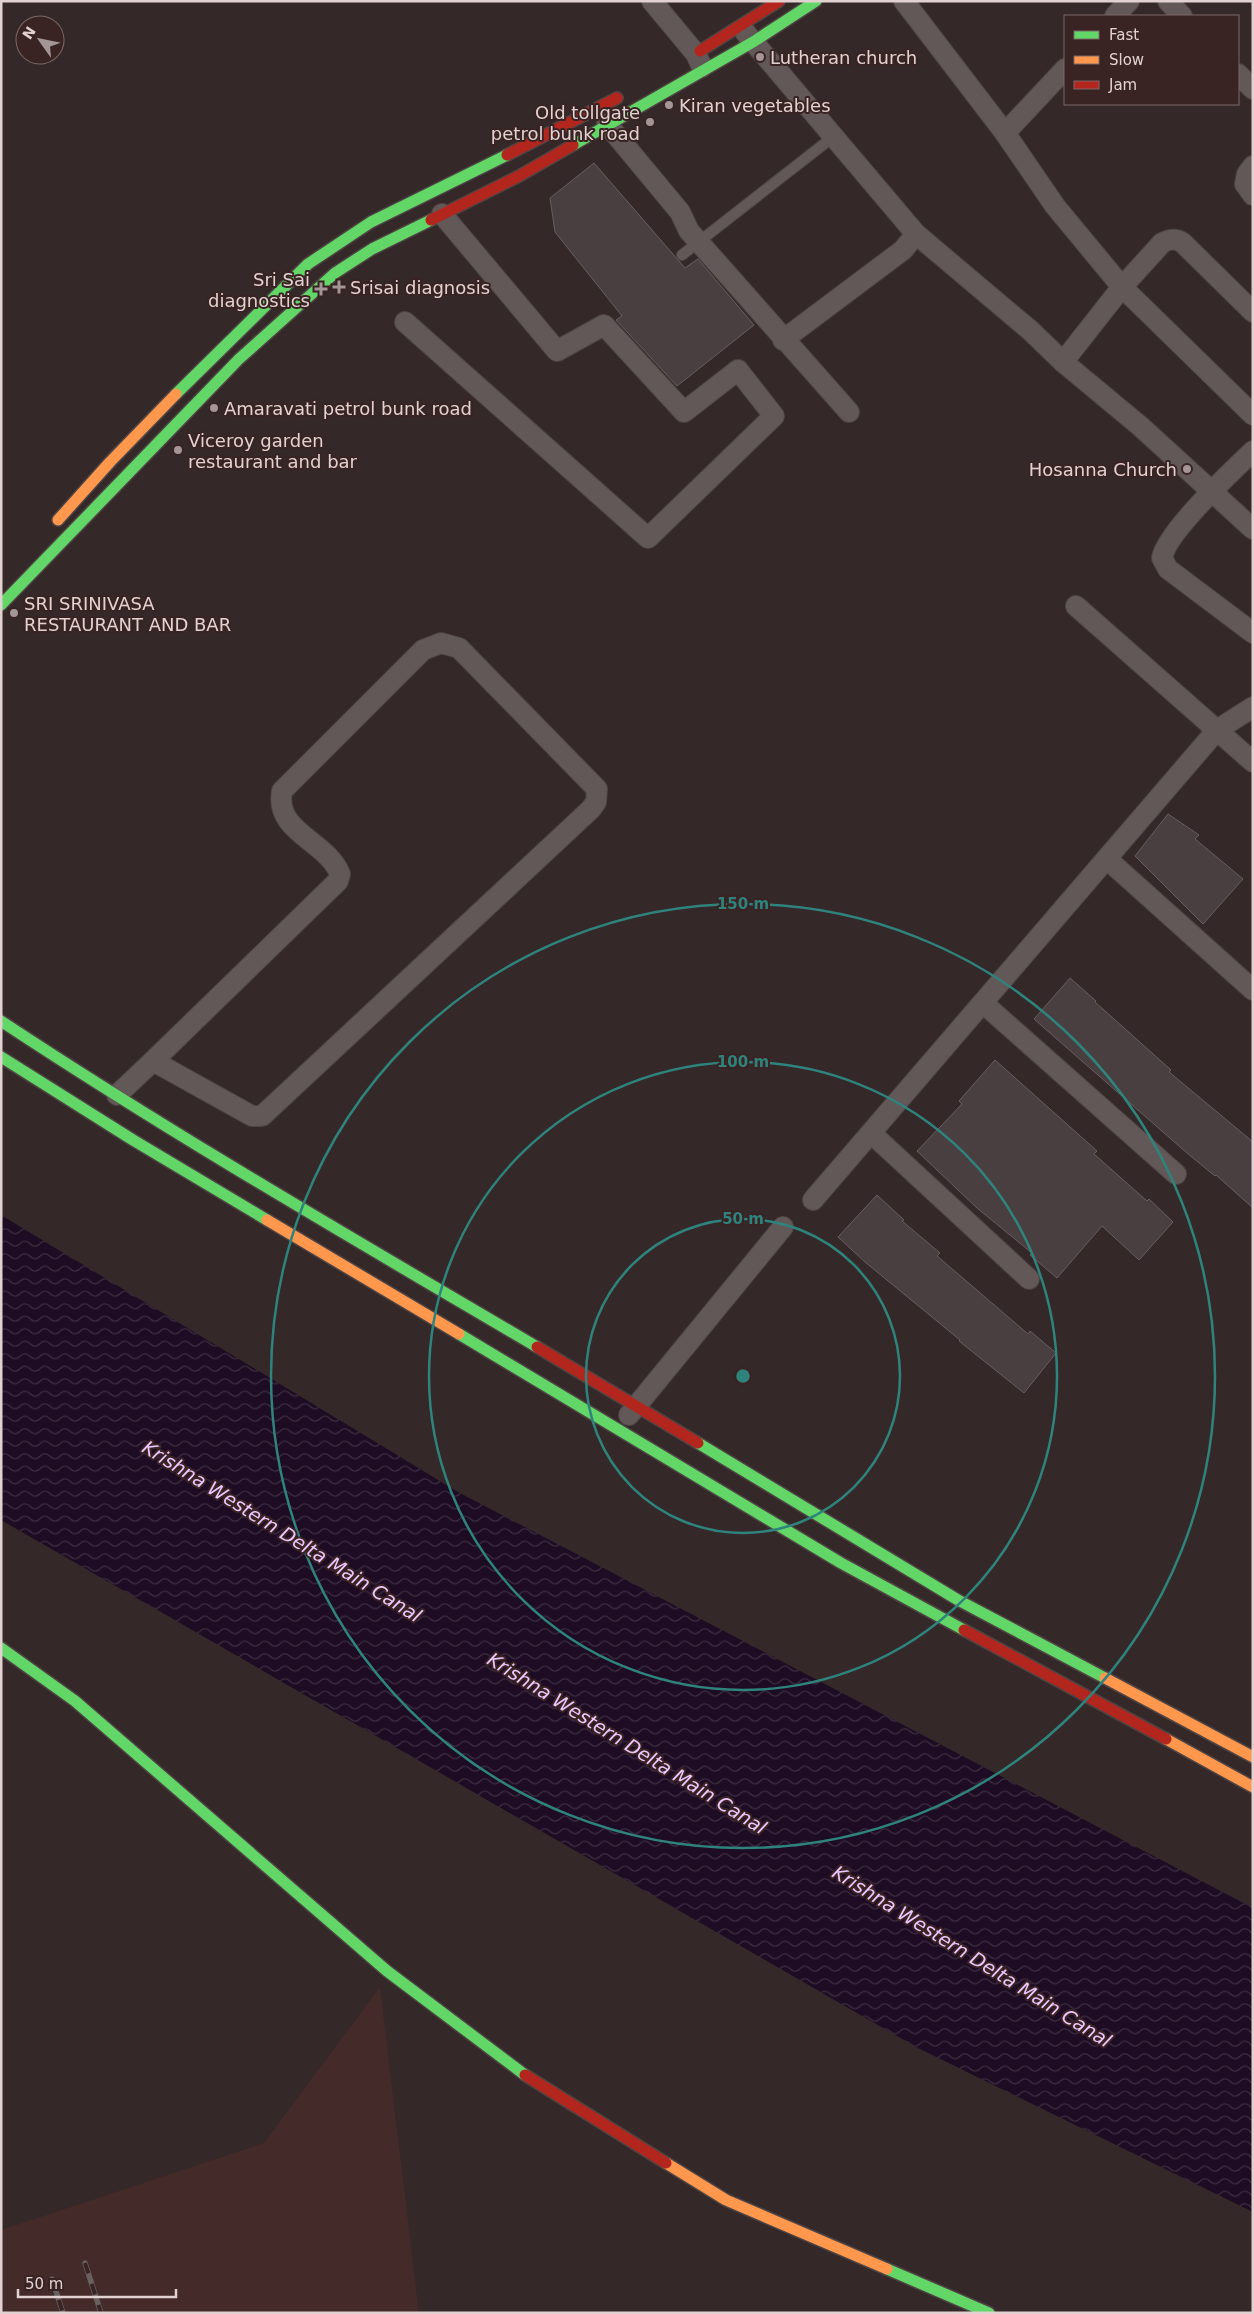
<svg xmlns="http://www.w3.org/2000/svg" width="1254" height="2314" viewBox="0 0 1254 2314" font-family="'DejaVu Sans',sans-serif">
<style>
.built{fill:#442a29}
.water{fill:url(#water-waves)}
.building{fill:#493f41;stroke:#685e60}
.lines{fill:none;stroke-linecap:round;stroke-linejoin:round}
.lane-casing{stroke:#4e4444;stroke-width:12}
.street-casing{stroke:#4e4444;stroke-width:22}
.fast-casing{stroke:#4e4444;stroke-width:14}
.slow-casing{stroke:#4e4444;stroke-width:14}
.jam-casing{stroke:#4e4444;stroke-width:14}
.lane{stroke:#625858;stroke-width:10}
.street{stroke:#625858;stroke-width:20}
.fast{stroke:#63d668;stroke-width:11}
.slow{stroke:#ff974d;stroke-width:11}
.jam{stroke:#b3261e;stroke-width:11}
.rail-casing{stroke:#685f5f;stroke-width:5.5}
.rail{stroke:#392323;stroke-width:4;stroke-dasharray:11;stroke-linecap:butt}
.ring{fill:none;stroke:#2e847d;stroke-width:2.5}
.poi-dot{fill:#a49696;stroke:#392323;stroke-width:2}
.labels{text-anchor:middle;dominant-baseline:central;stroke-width:4;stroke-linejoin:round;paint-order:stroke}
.poi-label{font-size:18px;fill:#e1d2d1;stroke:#392323;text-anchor:start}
.water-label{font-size:19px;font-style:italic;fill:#edc6ff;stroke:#392323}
.centre{fill:#2e847d;stroke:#392323;stroke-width:2.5}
.ring-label{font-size:15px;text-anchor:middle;font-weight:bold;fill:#2e847d;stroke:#392323;stroke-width:4;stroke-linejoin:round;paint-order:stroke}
</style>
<defs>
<pattern id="water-waves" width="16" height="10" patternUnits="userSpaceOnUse" patternTransform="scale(1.25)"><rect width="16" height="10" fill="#1d0c23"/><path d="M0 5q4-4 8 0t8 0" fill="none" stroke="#3e2e42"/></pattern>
</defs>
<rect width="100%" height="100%" fill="#342828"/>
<!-- built -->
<path class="built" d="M380,1987L419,2313H1V2230L264,2143Z"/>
<!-- water -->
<path class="water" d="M1,1215L458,1492L1253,1908V2212L916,2047L1,1520Z"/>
<!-- building -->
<g class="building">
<path d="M594,163L685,268L698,259L754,325L677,386L616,320L622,316L555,232L550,198Z"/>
<path d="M1168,814L1199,835L1195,839L1243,879L1203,924L1135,856Z"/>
<path d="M1070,978L1096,1001L1095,1002L1171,1070L1169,1072L1253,1142V1208L1216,1175L1215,1176L1187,1153L1034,1019Z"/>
<path d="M995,1060L1097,1151L1094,1154L1147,1201L1149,1199L1173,1222L1139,1260L1102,1226L1057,1278L1030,1255L1032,1253L977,1208L917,1151L962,1104L959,1101Z"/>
<path d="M877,1195L904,1220L902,1221L940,1253L937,1256L1028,1334L1030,1331L1056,1353L1024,1393L959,1341L960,1340L865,1262L838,1237Z"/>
</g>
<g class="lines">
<defs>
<path id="lane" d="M682,255L833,137"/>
<g id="street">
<path d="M652,1L696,54L702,67"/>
<path d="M904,1L1005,133L1055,206L1122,287L1253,415"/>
<path d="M1168,1L1182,16"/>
<path d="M1115,16L1129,1"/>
<path d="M745,32L916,234L1031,331L1063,362L1140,426L1253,529"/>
<path d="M1238,74L1253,89"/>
<path d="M607,124L680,212L689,231L849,412"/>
<path d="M1005,133L1065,69"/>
<path d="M1253,166L1247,174L1245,184L1253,195"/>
<path d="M405,322L648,538L774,416L738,370L684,412L604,325L557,351L442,214"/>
<path d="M783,340L903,250L916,234"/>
<path d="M1063,362L1122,287L1162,243C1170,239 1176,238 1183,243L1253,312"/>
<path d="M1253,451C1232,471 1166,533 1162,558L1168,569L1253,633"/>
<path d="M1076,606L1253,762"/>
<path d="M1107,859L1253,990"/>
<path d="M983,1003L1176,1174"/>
<path d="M117,1095L153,1061L252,1116H262L591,809L596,802L597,789L459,648L441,643L423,650L282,791C274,832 327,841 340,874L338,881L153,1061"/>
<path d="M871,1133L1029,1279"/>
<path d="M813,1200L1217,730L1253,707"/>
<path d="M629,1415L783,1227"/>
</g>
<g id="fast">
<path d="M573,145L753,42L816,1"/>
<path d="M176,394L308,264L371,222L507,155"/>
<path d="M1,605L239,359L335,273L372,249L431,220"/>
<path d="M1,1021C175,1136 357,1241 537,1347"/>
<path d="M1,1057L133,1140L267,1220"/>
<path d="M459,1334L841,1563L964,1630"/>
<path d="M698,1443L958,1600L1105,1678"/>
<path d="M1,1648L75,1701L387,1971L525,2075"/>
<path d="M887,2269L989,2313"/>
</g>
<g id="slow">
<path d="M58,520L110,462L176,394"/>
<path d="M267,1220L459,1334"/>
<path d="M1105,1678L1253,1757"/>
<path d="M1166,1739L1253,1787"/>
<path d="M666,2163L726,2200L887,2269"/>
</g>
<g id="jam">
<path d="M700,51L779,1"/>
<path d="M507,155L617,98"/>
<path d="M431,220L519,176L573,145"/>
<path d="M537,1347L698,1443"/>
<path d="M964,1630L1166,1739"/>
<path d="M525,2075L666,2163"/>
</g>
</defs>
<!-- lane casing -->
<use href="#lane" class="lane-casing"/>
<!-- street casing -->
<use href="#street" class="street-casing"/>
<!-- fast casing -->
<use href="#fast" class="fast-casing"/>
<!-- slow casing -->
<use href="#slow" class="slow-casing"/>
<!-- jam casing -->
<use href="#jam" class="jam-casing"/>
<!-- lane -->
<use href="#lane" class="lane"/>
<!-- street -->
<use href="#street" class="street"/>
<!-- fast -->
<use href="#fast" class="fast"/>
<!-- slow -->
<use href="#slow" class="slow"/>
<!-- jam -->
<use href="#jam" class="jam"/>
<defs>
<g id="rail">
<path d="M85,2263L101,2313"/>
<path d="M52,2279L63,2313"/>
</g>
</defs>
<!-- rail casing -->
<use href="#rail" class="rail-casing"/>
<!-- rail -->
<use href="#rail" class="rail"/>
</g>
<!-- distance rings -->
<g class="ring">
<circle cx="743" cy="1376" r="157"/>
<circle cx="743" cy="1376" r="314"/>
<circle cx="743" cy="1376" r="472"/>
</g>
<!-- markers -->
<g class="poi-dot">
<circle cx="760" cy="57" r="5"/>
<circle cx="669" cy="105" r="5"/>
<circle cx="650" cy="122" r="5"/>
<path d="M336.5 279.5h5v5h5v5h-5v5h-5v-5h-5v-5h5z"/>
<path d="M318.5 281.5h5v5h5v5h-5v5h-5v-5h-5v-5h5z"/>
<circle cx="214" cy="408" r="5"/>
<circle cx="178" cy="450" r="5"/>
<circle cx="1187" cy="469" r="5"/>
<circle cx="14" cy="613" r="5"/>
</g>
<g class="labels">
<!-- poi labels -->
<g class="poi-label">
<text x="770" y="57">Lutheran church</text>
<text x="679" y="105">Kiran vegetables</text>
<text x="640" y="112" text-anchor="end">Old tollgate<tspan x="640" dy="21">petrol bunk road</tspan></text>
<text x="310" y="279" text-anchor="end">Sri Sai<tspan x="310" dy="21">diagnostics</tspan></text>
<text x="350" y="287">Srisai diagnosis</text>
<text x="224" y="408">Amaravati petrol bunk road</text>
<text x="188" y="440">Viceroy garden<tspan x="188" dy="21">restaurant and bar</tspan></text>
<text x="1177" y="469" text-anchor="end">Hosanna Church</text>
<text x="24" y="603">SRI SRINIVASA<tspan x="24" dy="21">RESTAURANT AND BAR</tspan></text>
</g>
<!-- water labels -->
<g class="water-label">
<text transform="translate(282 1531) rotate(32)">Krishna Western Delta Main Canal</text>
<text transform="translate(627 1743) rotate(32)">Krishna Western Delta Main Canal</text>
<text transform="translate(972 1956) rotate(32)">Krishna Western Delta Main Canal</text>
</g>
</g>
<circle cx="743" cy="1376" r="8" class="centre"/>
<g class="ring-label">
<text x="743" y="909">150 m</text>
<text x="743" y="1067">100 m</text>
<text x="743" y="1224">50 m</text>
</g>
<!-- border -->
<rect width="1254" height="2314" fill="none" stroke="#e1d2d1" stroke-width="5"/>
<!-- legend -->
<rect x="1064" y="15" width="175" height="90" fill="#392323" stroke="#7c6969"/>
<rect x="1074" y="31" width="25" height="8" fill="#63d668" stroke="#7c6969"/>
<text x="1109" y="40" font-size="15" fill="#e1d2d1">Fast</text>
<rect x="1074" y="56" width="25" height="8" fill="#ff974d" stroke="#7c6969"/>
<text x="1109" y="65" font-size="15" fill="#e1d2d1">Slow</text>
<rect x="1074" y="81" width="25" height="8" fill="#b3261e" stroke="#7c6969"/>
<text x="1109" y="90" font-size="15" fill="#e1d2d1">Jam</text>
<!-- north arrow -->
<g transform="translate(40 40) rotate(303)"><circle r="24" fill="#392323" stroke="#7c6969"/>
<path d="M0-4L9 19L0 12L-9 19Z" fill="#a49696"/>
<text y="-8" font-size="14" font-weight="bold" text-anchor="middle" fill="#e1d2d1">N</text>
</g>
<!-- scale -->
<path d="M18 2289v8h158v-8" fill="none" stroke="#e1d2d1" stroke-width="2.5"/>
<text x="25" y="2289" font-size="15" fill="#e1d2d1" stroke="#392323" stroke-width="4" paint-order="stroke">50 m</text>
</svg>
